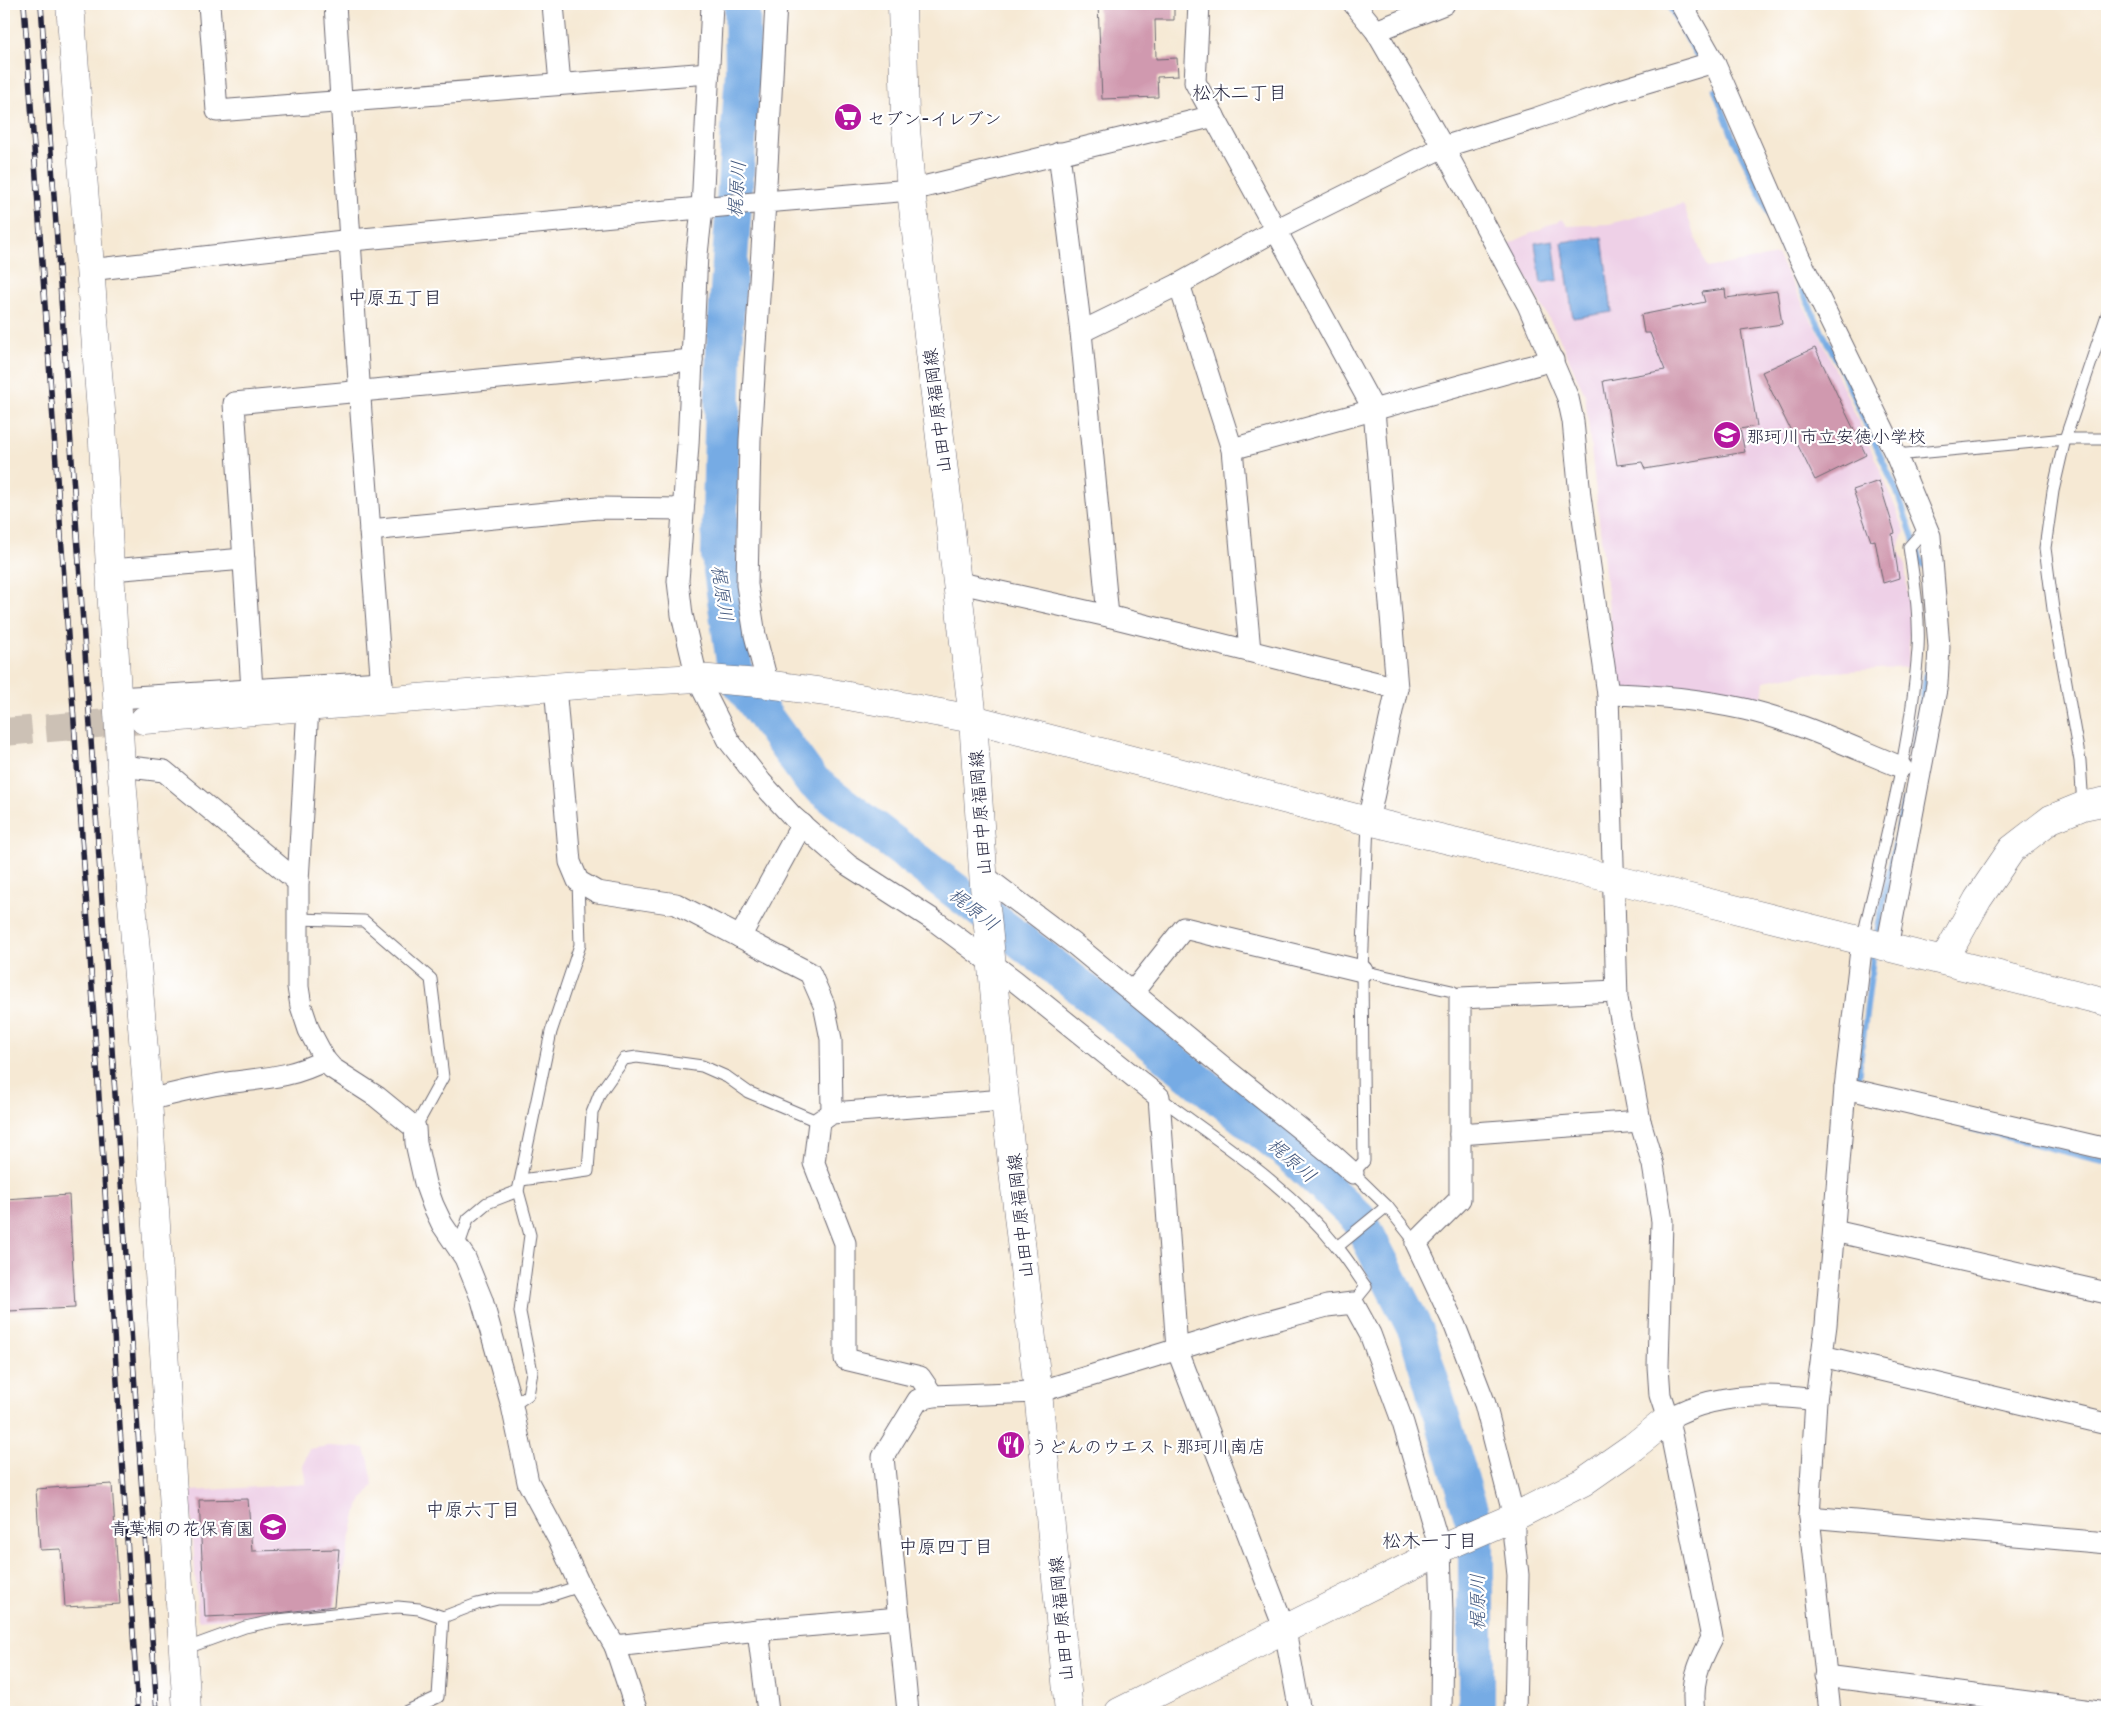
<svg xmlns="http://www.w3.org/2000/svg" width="2111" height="1716" viewBox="0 0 2111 1716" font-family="'Playpen Sans','Klee One',sans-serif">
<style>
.built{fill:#eed0e7}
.water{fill:#76abe4;stroke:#4c6690}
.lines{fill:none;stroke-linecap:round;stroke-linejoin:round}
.stream{stroke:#76abe4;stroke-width:6}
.river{stroke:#76abe4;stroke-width:36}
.building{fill:#d099af}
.secondary-tunnel{stroke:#ccc1b5;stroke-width:28;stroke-dasharray:28 14;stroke-linecap:butt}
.lane-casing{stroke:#6c6871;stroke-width:13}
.street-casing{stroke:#6c6871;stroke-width:23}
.secondary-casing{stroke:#6c6871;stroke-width:29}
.lane{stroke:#fff;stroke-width:11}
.street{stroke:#fff;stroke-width:21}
.secondary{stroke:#fff;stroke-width:28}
.rail-casing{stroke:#22223b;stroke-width:5.5}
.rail{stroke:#fff;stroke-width:4;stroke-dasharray:11;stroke-linecap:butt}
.labels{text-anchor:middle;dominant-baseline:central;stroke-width:4.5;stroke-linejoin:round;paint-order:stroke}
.poi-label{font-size:18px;fill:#22223b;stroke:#fff;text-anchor:start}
.street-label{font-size:18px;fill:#22223b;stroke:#fff}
.neighbourhood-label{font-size:19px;fill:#22223b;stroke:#fff}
.water-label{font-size:19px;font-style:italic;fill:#44597f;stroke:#fff}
</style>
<rect width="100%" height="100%" fill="#fff"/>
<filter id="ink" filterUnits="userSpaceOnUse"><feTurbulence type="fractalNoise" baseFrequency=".02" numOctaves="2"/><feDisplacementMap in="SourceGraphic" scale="10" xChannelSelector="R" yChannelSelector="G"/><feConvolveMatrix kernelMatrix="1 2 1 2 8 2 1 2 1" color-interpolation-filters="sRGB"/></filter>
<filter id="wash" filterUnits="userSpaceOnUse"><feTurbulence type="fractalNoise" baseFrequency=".0096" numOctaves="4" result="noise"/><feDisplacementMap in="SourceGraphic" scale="20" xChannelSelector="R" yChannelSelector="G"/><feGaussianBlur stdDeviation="1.12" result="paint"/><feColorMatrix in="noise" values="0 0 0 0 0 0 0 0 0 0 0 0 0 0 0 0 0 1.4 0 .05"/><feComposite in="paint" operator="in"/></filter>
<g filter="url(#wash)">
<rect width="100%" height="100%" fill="#f6e9d4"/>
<!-- built -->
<g class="built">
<path d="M1683,204L1707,268L1777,255L1821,338L1882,474L1905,531L1898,549L1905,563L1910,628L1908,667L1802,674L1764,681L1761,708L1618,688L1585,395L1559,337L1508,244L1562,219L1568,226L1609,224Z"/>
<path d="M328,1446L364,1448L369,1461L373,1485L358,1506L334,1611L198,1620L190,1491L306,1484L303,1466L309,1449Z"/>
</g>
<!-- water -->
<g class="water">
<path d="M1602,237L1612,312L1573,318L1562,242Z"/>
<path d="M1553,240L1558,280L1541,283L1535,243Z"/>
</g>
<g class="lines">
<!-- stream -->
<g class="stream">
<path d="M1668,4L1700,61"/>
<path d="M1715,90L1734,140L1755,182L1801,289L1841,369L1897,492L1923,566"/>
<path d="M1910,771L1928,666"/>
<path d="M1876,938L1904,801"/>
<path d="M1857,1087L1874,950"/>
<path d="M1965,1127L2107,1162"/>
</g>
<!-- river -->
<path class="river" d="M742,4L743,72L724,348L719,556L736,677L811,780L1073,981L1290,1154L1359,1219L1416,1331L1476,1530V1712"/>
</g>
<g id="blocks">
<!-- building -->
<g class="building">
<path d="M1098,4H1174V20H1155L1156,59L1177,58L1178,76L1157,77L1158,97L1102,99Z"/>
<path d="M1725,289L1726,298L1777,291L1782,324L1741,330L1757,426L1740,429L1745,452L1645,469L1642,462L1617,465L1603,381L1665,370L1650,333H1644L1641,315L1705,302L1702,292Z"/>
<path d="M1815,348L1866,455L1815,480L1762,372Z"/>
<path d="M1879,481L1895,533L1892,534L1899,578L1883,583L1875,540L1871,541L1853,490Z"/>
<path d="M69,1195L75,1308L8,1311L7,1289H4V1199Z"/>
<path d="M112,1484L120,1604L65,1607L61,1549L40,1550L36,1489Z"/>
<path d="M248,1499L252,1551L339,1549L334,1606L271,1614L205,1617L199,1500Z"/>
</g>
</g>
</g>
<g filter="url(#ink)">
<use href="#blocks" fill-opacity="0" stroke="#6c6871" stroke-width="1"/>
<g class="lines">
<!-- secondary-tunnel -->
<path class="secondary-tunnel" d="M4,732L142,720"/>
<defs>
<g id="lane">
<path d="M1896,455L2065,439H2107"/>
<path d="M2083,806L2080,761L2053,609L2045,548L2053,491L2065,439L2107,315"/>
<path d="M1368,822L1362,971L1364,1161L1353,1173L1387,1206L1416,1243"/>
<path d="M298,919L364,921L431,979L443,1077L415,1128"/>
<path d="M1862,941C1884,845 1911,748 1918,649C1920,615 1914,581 1909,547L1926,528"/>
<path d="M1362,971L1452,991L1460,998"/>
<path d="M1159,1097C1221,1143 1289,1186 1337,1247C1348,1259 1356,1274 1366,1287L1353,1303"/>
<path d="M521,1180L588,1171L592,1113L600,1093L624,1059L637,1057L702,1066L727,1077L748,1092L819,1122"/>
<path d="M1337,1247L1387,1206"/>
<path d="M458,1248L468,1219L487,1203L518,1191"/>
<path d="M512,1406L528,1395L532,1372L520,1312L530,1235L518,1191L551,1032L580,945L578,881"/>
<path d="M184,1649L245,1627L278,1620L398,1607L419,1609L443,1617L477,1604L498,1599H540L580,1586"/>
<path d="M405,1712L438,1697L443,1617"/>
</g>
<g id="street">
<path d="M209,4L217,111L709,73"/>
<path d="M335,4L361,413L383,701"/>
<path d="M553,4L560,84"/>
<path d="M712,4L702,209L697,254L688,445L678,581L682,615L697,678L729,741L761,782L793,817L848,865L935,921L1015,981L1159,1097L1177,1349L1285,1630L1300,1712"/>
<path d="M1199,4L1195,82L1374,410L1397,688L1368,821"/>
<path d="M1354,4L1376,31L1443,147L1528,305L1568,398L1573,421L1580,496L1608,694L1617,998L1640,1121L1653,1165L1662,1221L1658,1366L1660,1395L1668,1419L1712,1638C1698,1665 1691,1681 1695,1712"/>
<path d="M1681,4L1714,62L1799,257L1896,455L1930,536L1939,647L1937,684L1887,947"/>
<path d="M1376,31L1444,4"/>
<path d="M1059,153L1081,332L1108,616"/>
<path d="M89,270L352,240L765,202L776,4"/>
<path d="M1179,284L1232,449L1250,651"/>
<path d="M1081,332L1179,284L1276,230L1443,147L1537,118L1600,96L1714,62"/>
<path d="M1232,449L1553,360"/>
<path d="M370,530L598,508L683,509"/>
<path d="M111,570L244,559"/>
<path d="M956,582L1108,616L1397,688"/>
<path d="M768,685L755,635L747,585L750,440L765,202L911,190L1214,116"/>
<path d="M555,686L570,862L578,881L597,892L676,904L810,973L824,1005L831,1039L832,1113"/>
<path d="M252,690L234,403L692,360"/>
<path d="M1608,694C1655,695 1698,699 1744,709C1797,721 1851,747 1901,767"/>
<path d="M117,698L382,682"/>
<path d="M308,707L298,882V987L301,1006L309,1030L325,1060L332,1068L377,1097L415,1128L416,1143L425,1183L433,1205L442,1224L465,1258L482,1300L512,1406L528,1482L558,1538L580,1586L615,1646L637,1712"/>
<path d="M121,766L164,771L298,882"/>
<path d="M984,876L1074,944L1228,1071L1334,1156L1353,1173"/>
<path d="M740,937L802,824"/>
<path d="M1133,992L1184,928L1362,971"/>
<path d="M1845,1088L2107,1149"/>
<path d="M148,1100C172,1094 196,1088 220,1084C260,1078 289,1079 325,1060"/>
<path d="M1460,1134L1640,1121"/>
<path d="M1834,1231L2107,1293"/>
<path d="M1822,1356L2107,1424"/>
<path d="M933,1396L920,1377L845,1359V1243L814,1163L819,1122L832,1113L1005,1100"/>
<path d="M1816,1400L1809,1517L1830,1712"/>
<path d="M1668,1419C1712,1393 1767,1393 1816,1400L1826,1325L1845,1088L1862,941"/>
<path d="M1809,1517L2107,1543"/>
<path d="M758,1630L768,1712"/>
<path d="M615,1646L758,1630L899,1618"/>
<path d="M1825,1676L2107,1712"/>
<path d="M908,1712L883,1457L918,1400L933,1396L1038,1392L1253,1326L1327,1306L1353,1303L1370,1334L1403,1423L1440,1549L1442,1613L1441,1712"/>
<path d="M1515,1712L1518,1575L1514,1539V1517L1485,1404L1455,1326L1416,1243L1460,1199V998L1616,991"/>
</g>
<g id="secondary">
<path d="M70,4L102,425L121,766L148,1100L187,1712"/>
<path d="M902,4L905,116L911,190L973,719L984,886L1005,1100L1038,1392L1069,1712"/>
<path d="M144,720L591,684L697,678L759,683L832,693L973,719L1368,821L1614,879L2107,1002"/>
<path d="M1944,960L1978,899L2012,849L2051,819L2083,806L2107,801"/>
<path d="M1119,1712L1423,1560L1440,1549L1514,1517L1583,1482L1633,1447L1668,1419"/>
</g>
</defs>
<!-- lane casing -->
<use href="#lane" class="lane-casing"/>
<!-- street casing -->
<use href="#street" class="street-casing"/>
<!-- secondary casing -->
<use href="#secondary" class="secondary-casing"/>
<!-- lane -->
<use href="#lane" class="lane"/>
<!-- street -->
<use href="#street" class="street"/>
<!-- secondary -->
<use href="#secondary" class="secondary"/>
<defs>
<g id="rail">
<path d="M24,4L87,908L138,1712"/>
<path d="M41,4L157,1712"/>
</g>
</defs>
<!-- rail casing -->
<use href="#rail" class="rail-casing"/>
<!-- rail -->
<use href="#rail" class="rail"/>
</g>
</g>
<!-- icons -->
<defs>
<symbol id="supermarket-disc" viewBox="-11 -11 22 22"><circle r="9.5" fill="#b5179e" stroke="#fff"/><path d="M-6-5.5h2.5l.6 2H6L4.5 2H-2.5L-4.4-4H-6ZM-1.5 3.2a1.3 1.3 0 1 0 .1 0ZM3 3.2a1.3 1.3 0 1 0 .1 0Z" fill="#fff"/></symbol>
<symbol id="school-disc" viewBox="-11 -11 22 22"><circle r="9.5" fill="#b5179e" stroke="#fff"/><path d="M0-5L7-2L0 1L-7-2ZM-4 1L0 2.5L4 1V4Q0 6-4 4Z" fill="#fff"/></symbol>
<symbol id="restaurant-disc" viewBox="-11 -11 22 22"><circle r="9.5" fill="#b5179e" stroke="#fff"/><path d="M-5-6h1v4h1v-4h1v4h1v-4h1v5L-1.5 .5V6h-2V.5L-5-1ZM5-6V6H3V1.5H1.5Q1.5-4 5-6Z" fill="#fff"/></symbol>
</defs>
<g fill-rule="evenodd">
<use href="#supermarket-disc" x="832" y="101" width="32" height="32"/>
<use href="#school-disc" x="1711" y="419" width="32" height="32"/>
<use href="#restaurant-disc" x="995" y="1429" width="32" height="32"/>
<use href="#school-disc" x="257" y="1511" width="32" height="32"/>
</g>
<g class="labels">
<!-- poi labels -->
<g class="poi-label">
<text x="867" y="117">セブン-イレブン</text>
<text x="1746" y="435">那珂川市立安徳小学校</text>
<text x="1030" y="1445">うどんのウエスト那珂川南店</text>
<text x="254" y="1527" text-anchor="end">青葉桐の花保育園</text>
</g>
<!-- street labels -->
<g class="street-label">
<text transform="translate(936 411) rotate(-97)">山田中原福岡線</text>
<text transform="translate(979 813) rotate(-94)">山田中原福岡線</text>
<text transform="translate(1019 1216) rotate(-96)">山田中原福岡線</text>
<text transform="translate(1060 1619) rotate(-95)">山田中原福岡線</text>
</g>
<!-- neighbourhood labels -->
<g class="neighbourhood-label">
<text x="1240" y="91">松木二丁目</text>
<text x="395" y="296">中原五丁目</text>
<text x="473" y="1508">中原六丁目</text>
<text x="1430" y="1539">松木一丁目</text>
<text x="946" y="1545">中原四丁目</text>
</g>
<!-- water labels -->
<g class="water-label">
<text transform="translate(735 189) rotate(-86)">梶原川</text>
<text transform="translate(724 593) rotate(82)">梶原川</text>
<text transform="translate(975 908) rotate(38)">梶原川</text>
<text transform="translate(1293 1159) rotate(41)">梶原川</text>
<text transform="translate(1476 1602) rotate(-90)">梶原川</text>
</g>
</g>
<!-- margin -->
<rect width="2111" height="1716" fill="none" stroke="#fff" stroke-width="20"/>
</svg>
